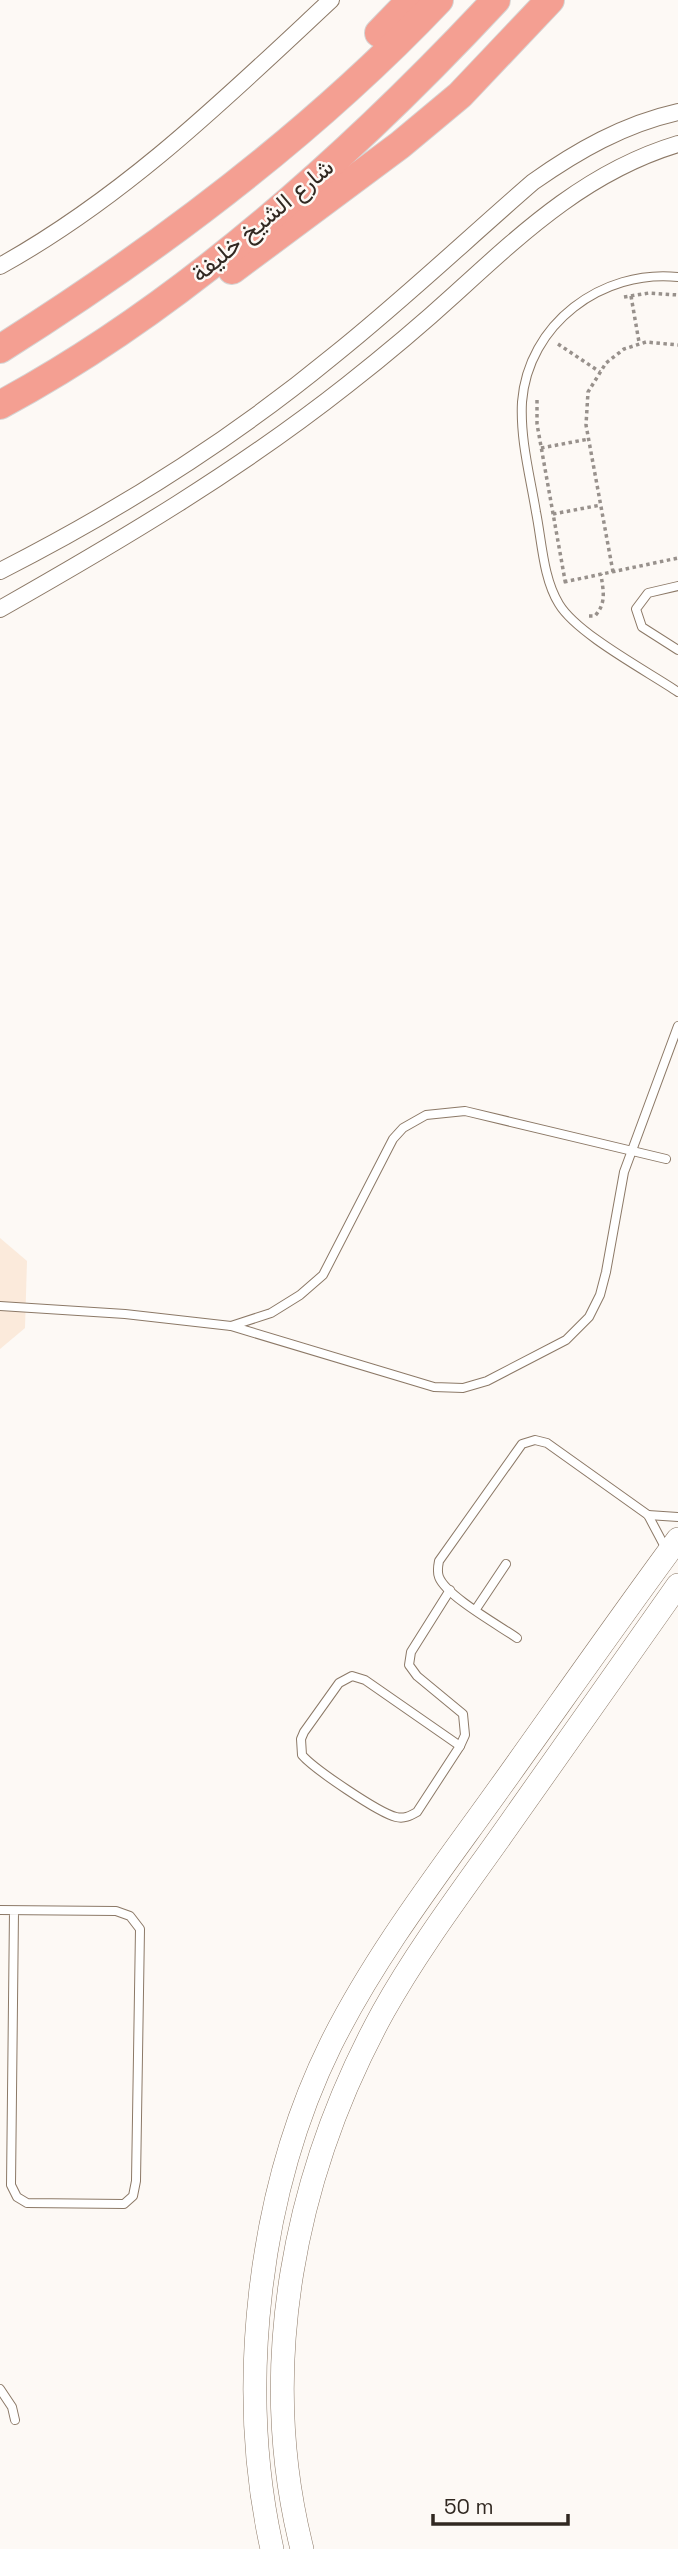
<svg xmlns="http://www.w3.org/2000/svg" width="678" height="2549" viewBox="0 0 678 2549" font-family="'Space Grotesk',Vazirmatn,sans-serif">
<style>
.built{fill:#fbeadb}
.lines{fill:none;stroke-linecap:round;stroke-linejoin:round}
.lane-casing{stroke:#8c7967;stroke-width:10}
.street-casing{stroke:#8c7967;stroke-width:18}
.secondary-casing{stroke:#8c7967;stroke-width:24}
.highway-casing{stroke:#d6d4d3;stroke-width:30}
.path{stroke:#98918c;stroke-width:3.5;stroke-dasharray:3.5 3.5;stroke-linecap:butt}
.lane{stroke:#fff;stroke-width:8}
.street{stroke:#fff;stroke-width:16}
.secondary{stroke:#fff;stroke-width:23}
.highway{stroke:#f49f92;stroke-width:28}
.labels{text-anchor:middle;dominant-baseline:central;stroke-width:5;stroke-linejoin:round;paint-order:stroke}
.street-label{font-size:24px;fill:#312821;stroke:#fdf9f5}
</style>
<rect width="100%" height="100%" fill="#fdf9f5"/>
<!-- built -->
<path class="built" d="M0,1238L27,1261L25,1328L0,1349Z"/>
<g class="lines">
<defs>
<g id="lane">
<path d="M678,277C602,269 528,324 522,402C520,439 530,476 536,512C542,542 543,578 559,604C577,634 647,671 678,692"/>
<path d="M678,586L648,593L636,609L642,627L678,650"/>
<path d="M0,1306L125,1314L231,1326L271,1313L300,1295L323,1275L393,1139L403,1128L426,1115L465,1111L666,1159"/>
<path d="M231,1326L434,1387L463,1388L487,1381L566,1340L589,1317L600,1295L606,1272L624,1172L678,1026"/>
<path d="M648,1515L678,1517"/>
<path d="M450,1590L411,1652L409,1665L417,1676L463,1714L465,1735L460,1746"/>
<path d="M476,1609L506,1564"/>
<path d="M517,1638C500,1626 446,1596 439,1577C437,1572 438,1566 439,1561L522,1444L535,1440L547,1443L648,1515L666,1549"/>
<path d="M352,1676L365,1680L460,1746L417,1812C410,1816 404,1819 396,1817C379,1813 314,1769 302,1755L301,1739L304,1732L339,1683Z"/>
<path d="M0,1910L116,1911L130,1916L140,1929L136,2181L133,2196L124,2204L27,2203L17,2197L11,2185L14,1911"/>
<path d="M0,2389L12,2407L15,2420"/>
</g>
<g id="street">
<path d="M0,266C126,196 227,97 331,0"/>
<path d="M0,571C118,511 231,440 333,356C402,301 466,240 533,182C577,151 624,124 678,112"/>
<path d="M0,609C120,541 238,471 347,385C384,356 421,325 456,293C524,231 588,171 678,144"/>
</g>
<g id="secondary">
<path d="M272,2549C236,2388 258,2192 331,2044C376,1954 438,1874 496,1793C557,1708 616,1623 678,1539"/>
<path d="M302,2549C256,2367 294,2174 383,2012C421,1944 469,1882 513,1819C568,1741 623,1663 678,1585"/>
</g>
<g id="highway">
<path d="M379,33L411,0"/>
<path d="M232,270L400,145L460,95L550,0"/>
<path d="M0,349C157,250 311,135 439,0"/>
<path d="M0,405C182,307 355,151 496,0"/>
</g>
</defs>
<!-- lane casing -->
<use href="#lane" class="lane-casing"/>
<!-- street casing -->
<use href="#street" class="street-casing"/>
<!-- secondary casing -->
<use href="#secondary" class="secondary-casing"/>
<!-- highway casing -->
<use href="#highway" class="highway-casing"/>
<!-- path -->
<g class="path">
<path d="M631,296L639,342"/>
<path d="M624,297L649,293L678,295"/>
<path d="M558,344L600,372"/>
<path d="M537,400V424L566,586"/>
<path d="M541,448L589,439"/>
<path d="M553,514L601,505"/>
<path d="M613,572L586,425L588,392L606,363L624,349L646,342L678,345"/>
<path d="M564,582L678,558"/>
<path d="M589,616H595C607,602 603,591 601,574"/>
</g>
<!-- lane -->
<use href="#lane" class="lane"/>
<!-- street -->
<use href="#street" class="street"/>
<!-- secondary -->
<use href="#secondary" class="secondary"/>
<!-- highway -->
<use href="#highway" class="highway"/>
</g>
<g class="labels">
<!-- street labels -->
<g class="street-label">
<text transform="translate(262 220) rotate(-40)">شارع الشيخ خليفة</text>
</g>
</g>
<!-- scale -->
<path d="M433 2514v10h135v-10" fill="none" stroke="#312821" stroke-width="3.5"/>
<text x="444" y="2514" font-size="21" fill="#312821" stroke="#fdf9f5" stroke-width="5" paint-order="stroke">50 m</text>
</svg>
